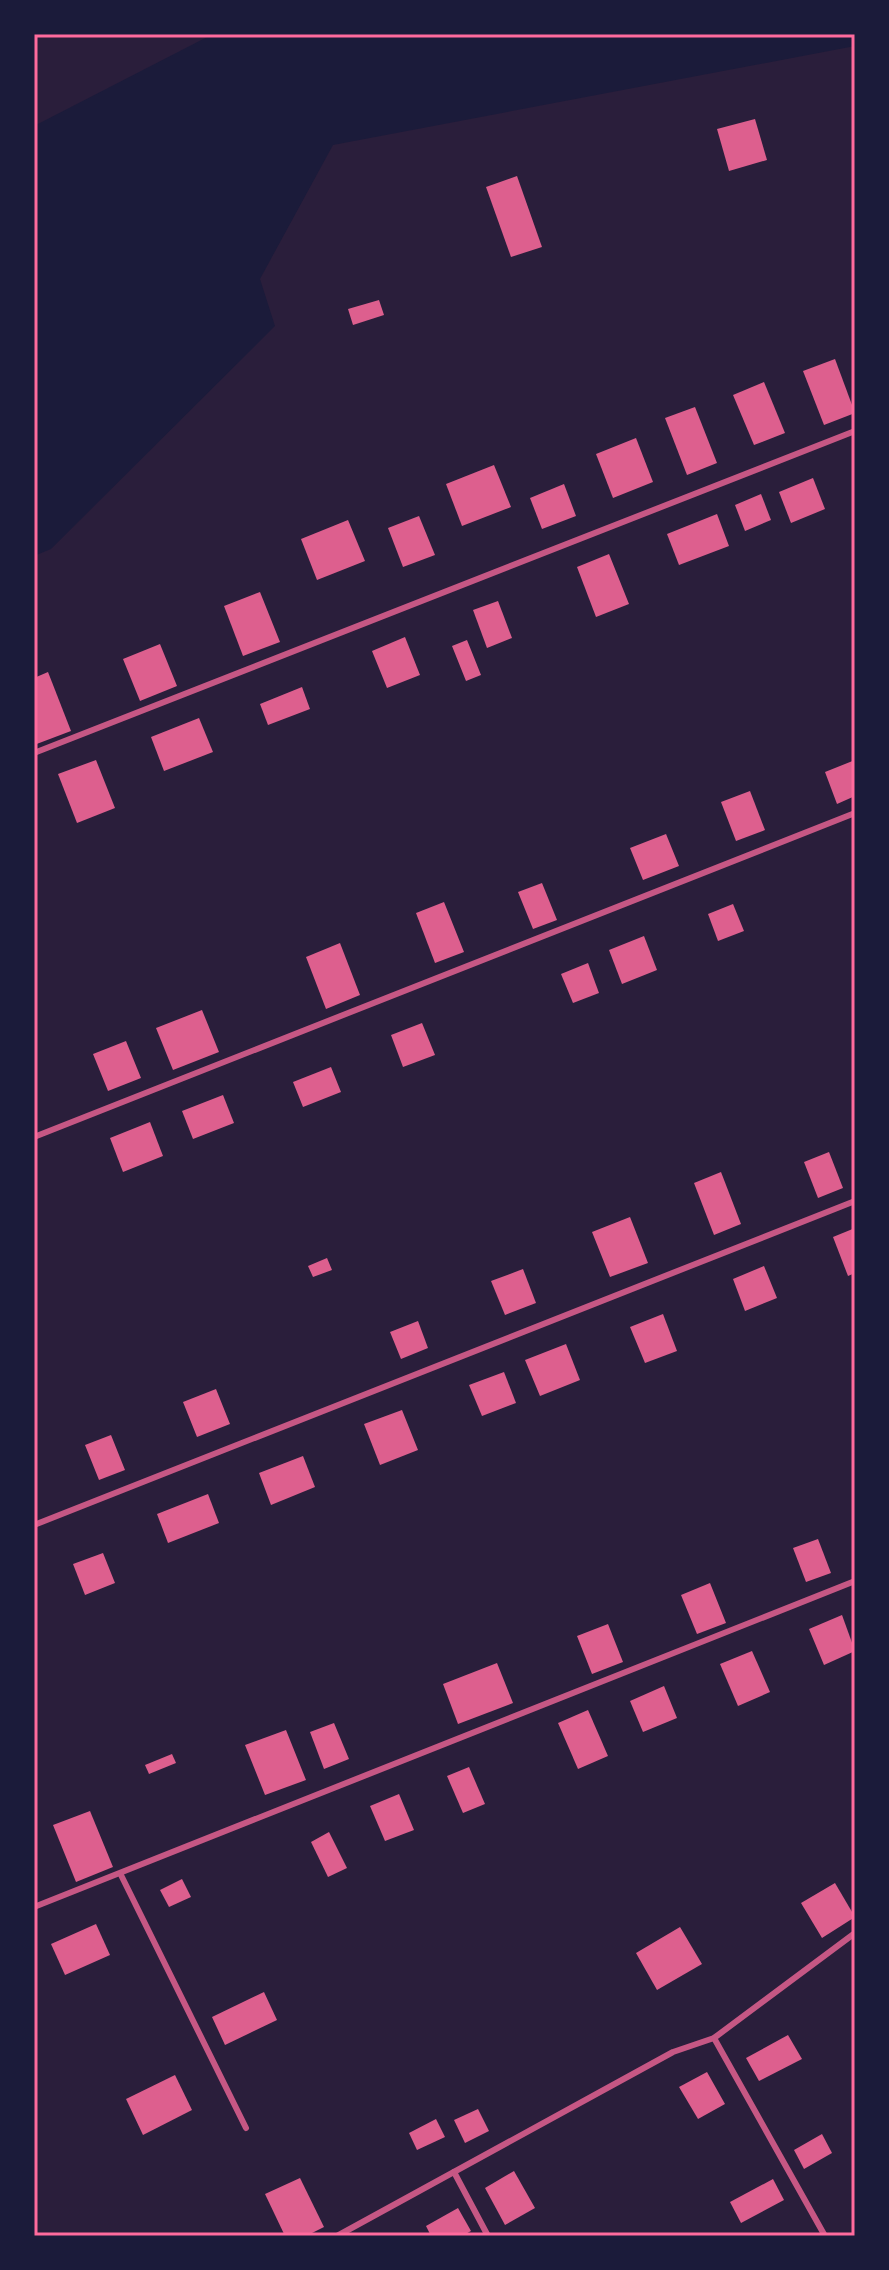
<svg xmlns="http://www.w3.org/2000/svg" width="889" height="2270" viewBox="0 0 889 2270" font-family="'DM Sans',sans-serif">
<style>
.green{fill:#2a1e3b}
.building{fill:#dd5f8e}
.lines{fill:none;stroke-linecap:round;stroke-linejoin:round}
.service{stroke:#c65784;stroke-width:6}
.neatline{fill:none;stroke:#ff6b9d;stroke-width:3}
</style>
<rect width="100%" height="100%" fill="#1b1b3a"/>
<!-- green -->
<g class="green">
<path d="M34,34H213L34,126Z"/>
<path d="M855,46V2236H34V556L51,549L275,326L260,279L333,145Z"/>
</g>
<!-- building -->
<g class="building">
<path d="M755,119L767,160L729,171L717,129Z"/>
<path d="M517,176L542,247L511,257L486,187Z"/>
<path d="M379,300L384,315L353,325L348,309Z"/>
<path d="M835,359L855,413L824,425L803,371Z"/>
<path d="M764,382L785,433L754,445L733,395Z"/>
<path d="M695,407L717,463L687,475L665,418Z"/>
<path d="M636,438L653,482L613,498L596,454Z"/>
<path d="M494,465L511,507L462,526L446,484Z"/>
<path d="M813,478L825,509L791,523L779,492Z"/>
<path d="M564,484L576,516L542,529L530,498Z"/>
<path d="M761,494L771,520L745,531L735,505Z"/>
<path d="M717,514L729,546L679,565L667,534Z"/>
<path d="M419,516L435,555L403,567L388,528Z"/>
<path d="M348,520L365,561L317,580L301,539Z"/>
<path d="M609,554L629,604L596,617L577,567Z"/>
<path d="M260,592L280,642L243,656L224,606Z"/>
<path d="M498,601L512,638L487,648L473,610Z"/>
<path d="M405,637L420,675L387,688L372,651Z"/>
<path d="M467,640L481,675L466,681L452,646Z"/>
<path d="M160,644L177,686L140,701L123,659Z"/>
<path d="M48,672L71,731L34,745V678Z"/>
<path d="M302,687L310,709L268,725L260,704Z"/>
<path d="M199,718L213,752L164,771L151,737Z"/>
<path d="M96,760L115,808L77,823L58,774Z"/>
<path d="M855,760V796L837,804L825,772Z"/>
<path d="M750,791L765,830L736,841L721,802Z"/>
<path d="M666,834L679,866L643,880L630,848Z"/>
<path d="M542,883L557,920L533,929L518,892Z"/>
<path d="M444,902L464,952L435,963L416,913Z"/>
<path d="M733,904L744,931L718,941L708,914Z"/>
<path d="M644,936L657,970L622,984L609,950Z"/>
<path d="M340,943L360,995L326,1009L306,957Z"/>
<path d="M588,963L599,993L573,1003L561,974Z"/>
<path d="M202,1010L219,1052L173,1070L156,1028Z"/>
<path d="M422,1023L435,1055L403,1067L391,1035Z"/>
<path d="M126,1041L141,1078L108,1091L93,1054Z"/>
<path d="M331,1067L341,1092L303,1107L293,1082Z"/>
<path d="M223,1095L234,1123L193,1139L182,1111Z"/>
<path d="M150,1122L163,1156L123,1172L110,1138Z"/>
<path d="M829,1152L843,1188L818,1198L804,1162Z"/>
<path d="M721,1172L741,1224L714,1235L694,1183Z"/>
<path d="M630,1217L648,1263L610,1277L592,1232Z"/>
<path d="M855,1228V1273L848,1276L833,1237Z"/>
<path d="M327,1258L332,1270L313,1277L308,1266Z"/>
<path d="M764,1266L777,1298L745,1311L733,1279Z"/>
<path d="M523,1269L536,1303L505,1315L491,1281Z"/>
<path d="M663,1314L677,1351L645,1363L630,1327Z"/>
<path d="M418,1321L428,1348L401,1359L390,1332Z"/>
<path d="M566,1344L580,1380L540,1396L525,1360Z"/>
<path d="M504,1372L516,1403L482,1416L469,1385Z"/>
<path d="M216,1389L230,1424L197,1437L183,1402Z"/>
<path d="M402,1410L418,1450L380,1465L364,1424Z"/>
<path d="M111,1435L125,1470L99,1480L85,1445Z"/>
<path d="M303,1456L315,1487L271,1505L259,1473Z"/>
<path d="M208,1494L219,1523L168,1543L157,1514Z"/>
<path d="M818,1539L831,1573L806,1582L793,1548Z"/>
<path d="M103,1553L115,1583L85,1595L73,1564Z"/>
<path d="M710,1583L726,1623L697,1634L681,1595Z"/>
<path d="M842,1615L855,1651L824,1665L809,1629Z"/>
<path d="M608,1624L623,1662L592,1674L577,1636Z"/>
<path d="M752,1651L770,1692L738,1706L720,1664Z"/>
<path d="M497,1663L513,1703L458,1724L443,1684Z"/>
<path d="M664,1686L677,1718L643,1732L630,1701Z"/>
<path d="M588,1710L608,1756L578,1769L558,1723Z"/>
<path d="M334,1723L349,1759L324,1769L310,1732Z"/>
<path d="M286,1730L306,1780L265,1795L245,1745Z"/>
<path d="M172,1754L176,1763L149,1774L145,1765Z"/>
<path d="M469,1767L485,1804L463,1813L447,1776Z"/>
<path d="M399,1794L414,1830L385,1841L370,1806Z"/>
<path d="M90,1811L113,1867L76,1882L53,1825Z"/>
<path d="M329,1832L347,1868L328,1877L311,1842Z"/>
<path d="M182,1879L191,1897L169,1907L160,1890Z"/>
<path d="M835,1883L855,1917L822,1938L801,1903Z"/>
<path d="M96,1924L110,1955L65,1975L51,1944Z"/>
<path d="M680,1927L702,1964L657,1990L636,1953Z"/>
<path d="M264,1992L277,2020L225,2045L212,2017Z"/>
<path d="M788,2035L802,2059L759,2081L746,2058Z"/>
<path d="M707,2072L725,2104L698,2119L679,2087Z"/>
<path d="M175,2075L192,2110L143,2135L126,2099Z"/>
<path d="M478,2109L489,2131L465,2143L454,2120Z"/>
<path d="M436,2119L445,2137L417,2150L409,2133Z"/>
<path d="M822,2134L832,2153L804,2169L794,2150Z"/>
<path d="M514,2171L535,2208L505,2225L485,2188Z"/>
<path d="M300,2178L324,2227L306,2236H285L265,2194Z"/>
<path d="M773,2179L784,2200L741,2223L730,2202Z"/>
<path d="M458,2208L471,2231L462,2236H431L426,2226Z"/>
</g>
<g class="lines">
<!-- service -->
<g class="service">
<path d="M34,753L855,431"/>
<path d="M34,1137L855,813"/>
<path d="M34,1525L855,1201"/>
<path d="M121,1875L246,2128"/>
<path d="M34,1907L855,1581"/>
<path d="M714,2038L825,2236"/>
<path d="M454,2172L488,2236"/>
<path d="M337,2236L673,2052L714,2038L855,1933"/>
</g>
</g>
<!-- border -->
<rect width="889" height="2270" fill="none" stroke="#1b1b3a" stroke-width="72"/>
<rect x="36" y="36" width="817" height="2198" class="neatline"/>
</svg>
